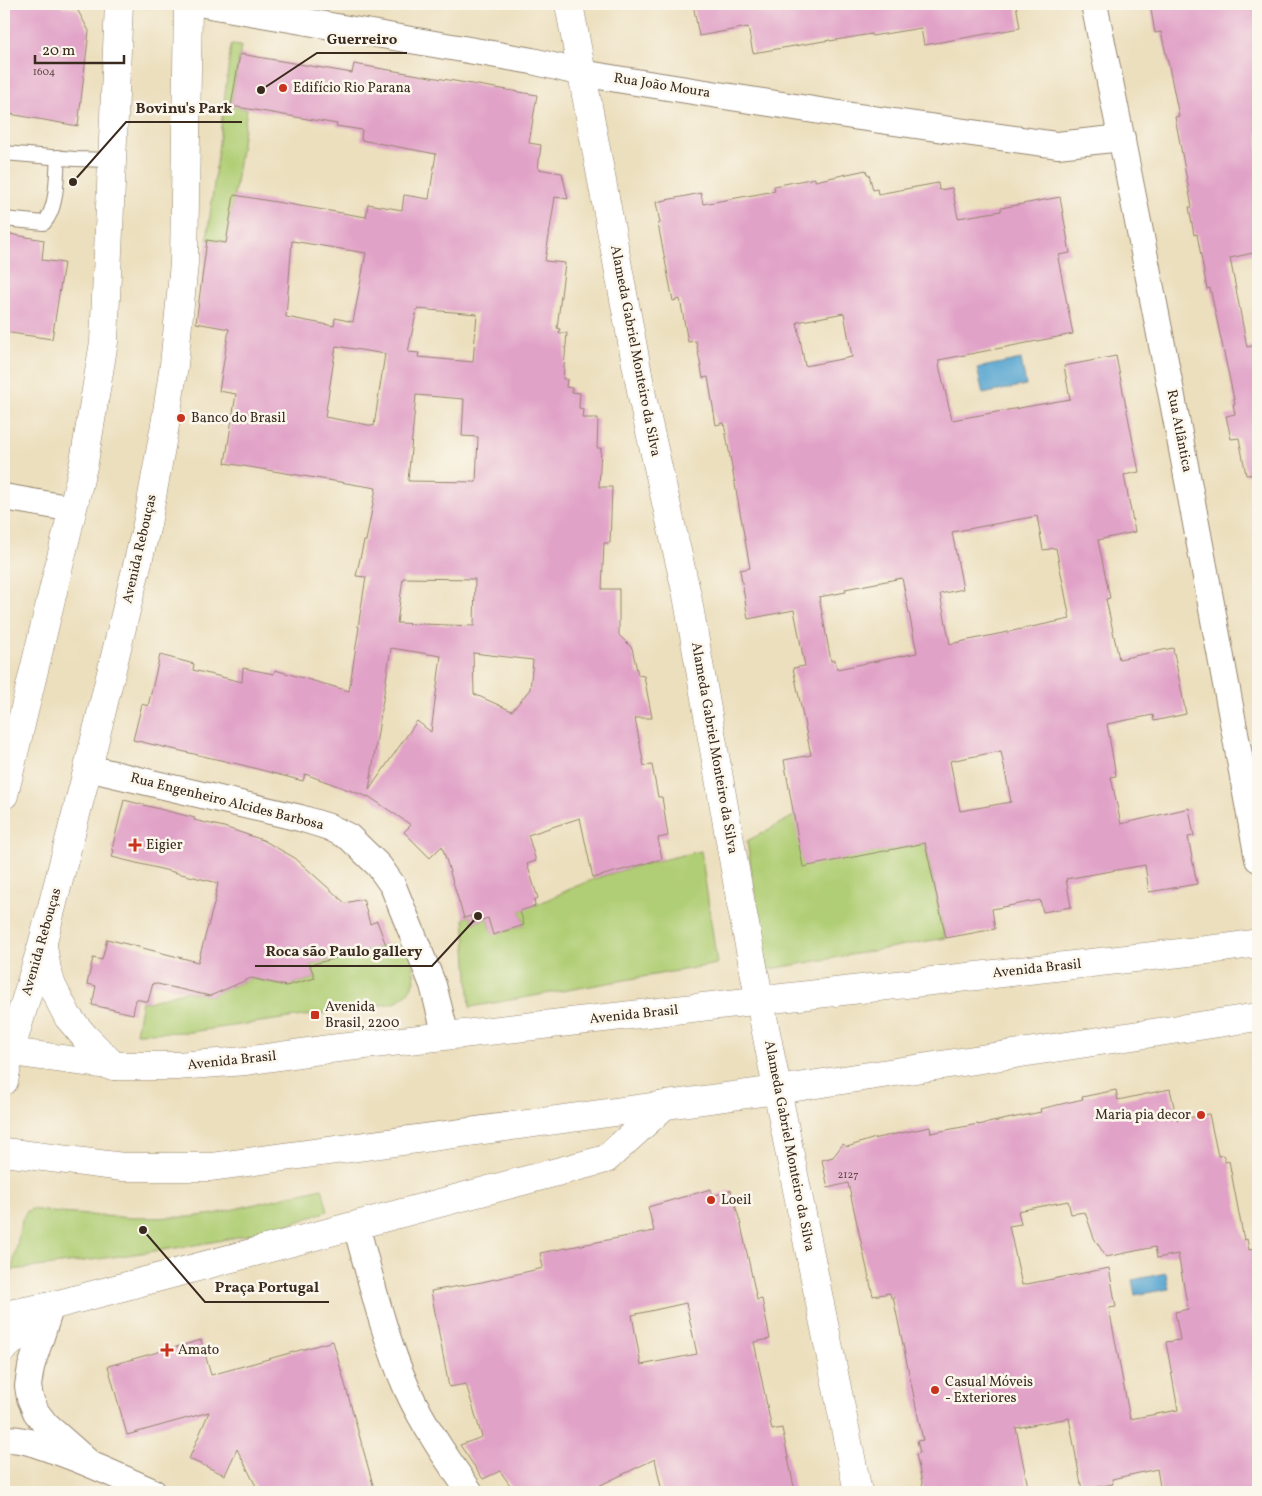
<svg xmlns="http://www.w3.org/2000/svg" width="1262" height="1496" viewBox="0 0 1262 1496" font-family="Vollkorn,serif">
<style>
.green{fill:#b0ce75;stroke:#767c4a}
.water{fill:#56a5d0;stroke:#486877}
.building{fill:#e1a2c7;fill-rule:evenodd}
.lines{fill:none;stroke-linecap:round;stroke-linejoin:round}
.lane-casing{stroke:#94846e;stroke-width:16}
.street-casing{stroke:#94846e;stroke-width:28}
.secondary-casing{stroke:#94846e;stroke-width:29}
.primary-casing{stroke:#94846e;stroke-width:29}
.lane{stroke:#fff;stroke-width:14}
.street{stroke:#fff;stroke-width:26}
.secondary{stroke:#fff;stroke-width:28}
.primary{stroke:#fff;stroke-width:28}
.poi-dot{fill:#c8321e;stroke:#fbf7ec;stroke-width:2}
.labels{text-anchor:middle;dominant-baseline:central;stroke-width:5;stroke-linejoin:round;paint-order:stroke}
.number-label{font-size:11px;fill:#644848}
.street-label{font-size:14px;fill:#3b2a1e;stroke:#fbf7ec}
.poi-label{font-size:14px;fill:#3b2a1e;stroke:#fbf7ec;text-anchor:start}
.leader{fill:none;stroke:#3b2a1e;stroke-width:2}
.callout-dot{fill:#3b2a1e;stroke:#fbf7ec;stroke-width:2}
.callout-label{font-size:15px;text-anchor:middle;font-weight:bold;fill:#3b2a1e;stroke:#fbf7ec;stroke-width:5;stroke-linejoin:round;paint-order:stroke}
</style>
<rect width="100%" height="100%" fill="#fbf7ec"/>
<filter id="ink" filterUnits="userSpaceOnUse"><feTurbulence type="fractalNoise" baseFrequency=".02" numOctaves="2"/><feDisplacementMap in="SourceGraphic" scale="10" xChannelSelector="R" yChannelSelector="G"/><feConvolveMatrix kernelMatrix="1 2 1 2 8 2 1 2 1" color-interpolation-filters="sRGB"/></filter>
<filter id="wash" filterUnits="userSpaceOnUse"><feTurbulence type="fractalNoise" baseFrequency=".0096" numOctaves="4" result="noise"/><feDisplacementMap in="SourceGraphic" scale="20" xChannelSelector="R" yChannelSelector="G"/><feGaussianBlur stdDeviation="1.12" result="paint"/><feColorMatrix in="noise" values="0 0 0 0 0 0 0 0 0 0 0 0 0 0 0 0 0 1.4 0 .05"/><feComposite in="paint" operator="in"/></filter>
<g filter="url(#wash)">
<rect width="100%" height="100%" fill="#ecdfbe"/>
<!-- green -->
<g class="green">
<path d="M231,45L241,46L231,106L247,109L227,243L207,240Z"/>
<path d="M794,816L857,856L925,843L945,938L766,970L747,841Z"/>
<path d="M701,851L717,964L470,1007L464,918L471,916L473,923L488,918L493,935L524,925L520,911C546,902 569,888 594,879C629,867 665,859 701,851Z"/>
<path d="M386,945L410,946L415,981L408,993L395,1003L190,1032L136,1033L142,1001L148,1002L186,991L210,996L251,978L286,986L315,978L310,965Z"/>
<path d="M322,1188L328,1211C266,1235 199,1245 134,1254C93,1260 53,1265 12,1270L22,1220L26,1212L31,1209L60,1213L133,1218L189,1217L214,1214Z"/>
</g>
<!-- water -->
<g class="water">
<path d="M1021,359L1026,385L983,394L977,368Z"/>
<path d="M1166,1273L1169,1289L1135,1295L1132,1280Z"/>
</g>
<g id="blocks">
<!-- building -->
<g class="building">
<path d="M4,4H46L77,9L89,31L78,126L4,113Z"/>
<path d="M693,4H1016L1020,28L924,45L921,28L872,36L871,34L830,41V40L753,53L748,27L699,36Z"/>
<path d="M1150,4H1258V252L1230,258L1247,347L1258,345V474L1246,475L1239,438L1231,439L1226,416L1235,414L1233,404H1235L1210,288L1207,289L1197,234L1194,235L1189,207H1192L1175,117L1179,116L1169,67L1161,32L1155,33Z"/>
<path d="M240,54L352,73L354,64L537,95L529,143L541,145L538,169L562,173L568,199L555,197L545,261L565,263L557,328L560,329L559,333H567L563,379H567L566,387L572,388V392L580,393L579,408L583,409L582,418H598L597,448H601L599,487H612L610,543H604L602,589H619V635L632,648L638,675L644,676L652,718H635L644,766L652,765L658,797H662L668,836L658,838L662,859L593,878L580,818L528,835L536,861L527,864L538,898L534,900L535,906L520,911L524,925L493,935L488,918L473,923L471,916L464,918L442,846L430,858L404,832L411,825L368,796V797L305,774L303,781L242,765L133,740L142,704L148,706L160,655L194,664L193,670L242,682L243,668L274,674L275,670L349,691L359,627H358L366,577L356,576L364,541H366L376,488L225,463L236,394L219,391L229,329L196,323L207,240L226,243L234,195L366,217L368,204L402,210L404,195L429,199L436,154L361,140L362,130L336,126L337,124L231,106ZM292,241L366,253L353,322L335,318L334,326L286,317ZM417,309L477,314L473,362L418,357L419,353L408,352ZM336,346L385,354L374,426L325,417ZM416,395L464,399L462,436L478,437L476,482L408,481ZM403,578L475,579L474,626L397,623ZM391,648L441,656L431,732L417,721L369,790ZM473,653L533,660L530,689L512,711L474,694Z"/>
<path d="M866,170L867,174H869L873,190L877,189L878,194L938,183L939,190L952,188L958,218L1001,211V208L1060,197L1070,253L1059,255L1060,258H1058L1073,334L939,360V365L952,420L1070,399L1064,366L1116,356L1139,472L1124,475L1135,532L1098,540L1110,598L1106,599L1119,659L1173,648L1186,714L1154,721L1153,715L1107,724L1116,776L1111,777L1121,824L1189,808L1194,836L1188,837L1197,884L1149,892L1145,865L1066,879L1071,907L1043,912L1040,900L992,909L995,929L946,938L925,843L803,867L784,760L811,755L793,668L805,666L794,610L748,619L740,570L750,568L724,423L716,425L708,377L703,378L696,341L688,342L680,299L673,301L658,224L660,223L656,202L701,193L703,204L775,191L774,186L815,178V181ZM844,313L852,357L805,366L797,322ZM1037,516L1043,550L1056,548L1070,619L950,644L940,594L963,589L952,532ZM902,578L917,653L837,669L835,660L831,661L819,597L846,592L845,589ZM1001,751L1011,802L960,811L950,761Z"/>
<path d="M4,233L44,240L42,260L64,263L52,339L4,332Z"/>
<path d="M124,800L195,818L194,820L224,827L263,840L295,858L345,903L363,899L370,924L377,921L386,945L310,965L315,978L286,986L251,978L210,996L153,983L148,1002L136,999L133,1014L92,1005L96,986L87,984L93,958L102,960L107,939L198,962L216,897H215L218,883L112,857L114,850L112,849Z"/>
<path d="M1170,1089L1177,1120L1209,1114L1218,1156L1224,1155L1225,1162L1229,1161L1244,1240L1247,1239L1249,1250L1258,1248V1492H1161L1157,1469L1112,1479L1113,1484L1082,1490L1069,1418L1016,1428L1029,1492H924L916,1454L920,1453L917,1441L923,1440L893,1297L891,1298L890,1293L873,1296L848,1183L828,1188L822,1160L833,1157L843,1144L847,1147L872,1139L930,1127L931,1133L978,1124V1125L1041,1112L1040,1109L1083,1099L1082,1097L1116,1090L1118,1100ZM1068,1201L1071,1214L1085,1212L1094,1238L1106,1257L1155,1247L1157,1258L1178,1254L1188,1309L1175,1312L1180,1340L1166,1342L1178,1410L1130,1419L1109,1308L1116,1307L1109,1268L1022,1285L1009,1226L1021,1224L1018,1211Z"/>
<path d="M711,1189L713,1196L731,1190L741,1225L757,1300L762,1299L770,1339L754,1342L772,1430L782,1428L795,1492H662L655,1459L586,1492H515L500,1471L483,1479L460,1445L482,1437L466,1384L449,1387L431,1291L482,1282L543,1268L540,1253L654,1231L648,1207ZM686,1303L697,1354L641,1365L632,1315Z"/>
<path d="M201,1340L211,1375L333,1341L375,1492H259L237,1449L225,1475L189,1459L209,1412L127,1435L108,1366Z"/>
</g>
</g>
</g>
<g filter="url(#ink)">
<use href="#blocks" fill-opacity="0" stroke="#94846e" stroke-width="1"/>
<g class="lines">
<defs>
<g id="lane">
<path d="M4,153L75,159L112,160"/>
<path d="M4,219L44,223C58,207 56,178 58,157"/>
</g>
<g id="street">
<path d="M204,4L532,61L582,73L623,80L852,116L1057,145L1122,138"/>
<path d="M1094,4C1153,288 1206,573 1258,859"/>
<path d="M4,497L73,509"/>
<path d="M88,768L300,818L329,827L349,837L379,866L393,886L433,985L446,1036"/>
<path d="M356,1225C371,1280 384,1337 407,1389C424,1426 447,1459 470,1492"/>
<path d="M51,1306L31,1367L28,1386L30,1398L36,1412L46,1425L88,1462"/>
<path d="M4,1439C21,1438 36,1444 53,1450C88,1462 120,1477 153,1492"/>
</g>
<g id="secondary">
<path d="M569,4L643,401L687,595L741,904L789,1150L858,1492"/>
<path d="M4,1315L51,1306L606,1159L665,1105"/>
</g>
<g id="primary">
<path d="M4,795L84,462L104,342L119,4"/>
<path d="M43,946L47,970L52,986L68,1017L85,1037L114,1066"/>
<path d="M4,1051L114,1066H176L246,1061L321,1050L1224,948L1258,943"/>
<path d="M4,1081L10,1052L42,945L88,768L147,524L165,425L174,365L184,263L188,4"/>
<path d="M4,1152L123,1167H211L777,1090L1258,1017"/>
<path d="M4,1348L51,1306"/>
</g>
</defs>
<!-- lane casing -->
<use href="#lane" class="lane-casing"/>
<!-- street casing -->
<use href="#street" class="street-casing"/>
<!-- secondary casing -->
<use href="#secondary" class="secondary-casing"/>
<!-- primary casing -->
<use href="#primary" class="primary-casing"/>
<!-- lane -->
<use href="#lane" class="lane"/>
<!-- street -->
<use href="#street" class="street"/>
<!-- secondary -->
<use href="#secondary" class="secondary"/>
<!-- primary -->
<use href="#primary" class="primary"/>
</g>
</g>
<!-- markers -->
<g class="poi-dot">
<circle cx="283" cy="88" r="5"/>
<circle cx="181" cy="418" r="5"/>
<path d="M132.5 837.5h5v5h5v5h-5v5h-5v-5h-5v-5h5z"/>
<rect x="310" y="1010" width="10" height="10" rx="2.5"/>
<circle cx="1201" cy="1115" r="5"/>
<circle cx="711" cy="1200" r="5"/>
<path d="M164.5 1342.5h5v5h5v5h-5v5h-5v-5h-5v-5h5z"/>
<circle cx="935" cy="1390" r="5"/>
</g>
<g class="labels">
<!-- number labels -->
<g class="number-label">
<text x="44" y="72">1604</text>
<text x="848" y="1175">2127</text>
</g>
<!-- street labels -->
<g class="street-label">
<text transform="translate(662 86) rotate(9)">Rua João Moura</text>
<text transform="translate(635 351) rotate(79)">Alameda Gabriel Monteiro da Silva</text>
<text transform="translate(1179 431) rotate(79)">Rua Atlântica</text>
<text transform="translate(140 549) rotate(-77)">Avenida Rebouças</text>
<text transform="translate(714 748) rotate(80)">Alameda Gabriel Monteiro da Silva</text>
<text transform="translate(227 802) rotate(14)">Rua Engenheiro Alcides Barbosa</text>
<text transform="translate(42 942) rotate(-74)">Avenida Rebouças</text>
<text transform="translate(1037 969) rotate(-6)">Avenida Brasil</text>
<text transform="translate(634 1015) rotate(-6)">Avenida Brasil</text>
<text transform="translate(232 1061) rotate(-6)">Avenida Brasil</text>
<text transform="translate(789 1146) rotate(79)">Alameda Gabriel Monteiro da Silva</text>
</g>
<!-- poi labels -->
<g class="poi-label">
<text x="293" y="88">Edifício Rio Parana</text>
<text x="191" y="418">Banco do Brasil</text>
<text x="146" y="845">Eigier</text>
<text x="325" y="1007">Avenida<tspan x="325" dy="16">Brasil, 2200</tspan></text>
<text x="1191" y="1115" text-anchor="end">Maria pia decor</text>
<text x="721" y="1200">Loeil</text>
<text x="178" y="1350">Amato</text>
<text x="945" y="1382">Casual Móveis<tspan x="945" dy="16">- Exteriores</tspan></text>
</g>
</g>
<!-- callouts -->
<path class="leader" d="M261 90L317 53H407M73 182L126 122H242M478 916L432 966H255M143 1230L205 1302H329"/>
<g class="callout-dot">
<circle cx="261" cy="90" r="5"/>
<circle cx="73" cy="182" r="5"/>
<circle cx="478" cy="916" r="5"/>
<circle cx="143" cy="1230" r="5"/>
</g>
<g class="callout-label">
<text x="362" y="44">Guerreiro</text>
<text x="184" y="113">Bovinu's Park</text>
<text x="344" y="956">Roca são Paulo gallery</text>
<text x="267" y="1292">Praça Portugal</text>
</g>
<!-- margin -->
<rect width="1262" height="1496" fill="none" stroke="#fbf7ec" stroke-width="20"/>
<!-- scale -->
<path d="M35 55v8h89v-8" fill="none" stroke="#3b2a1e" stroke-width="2.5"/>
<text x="42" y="55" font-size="15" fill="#3b2a1e" stroke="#fbf7ec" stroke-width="4" paint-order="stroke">20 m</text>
</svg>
